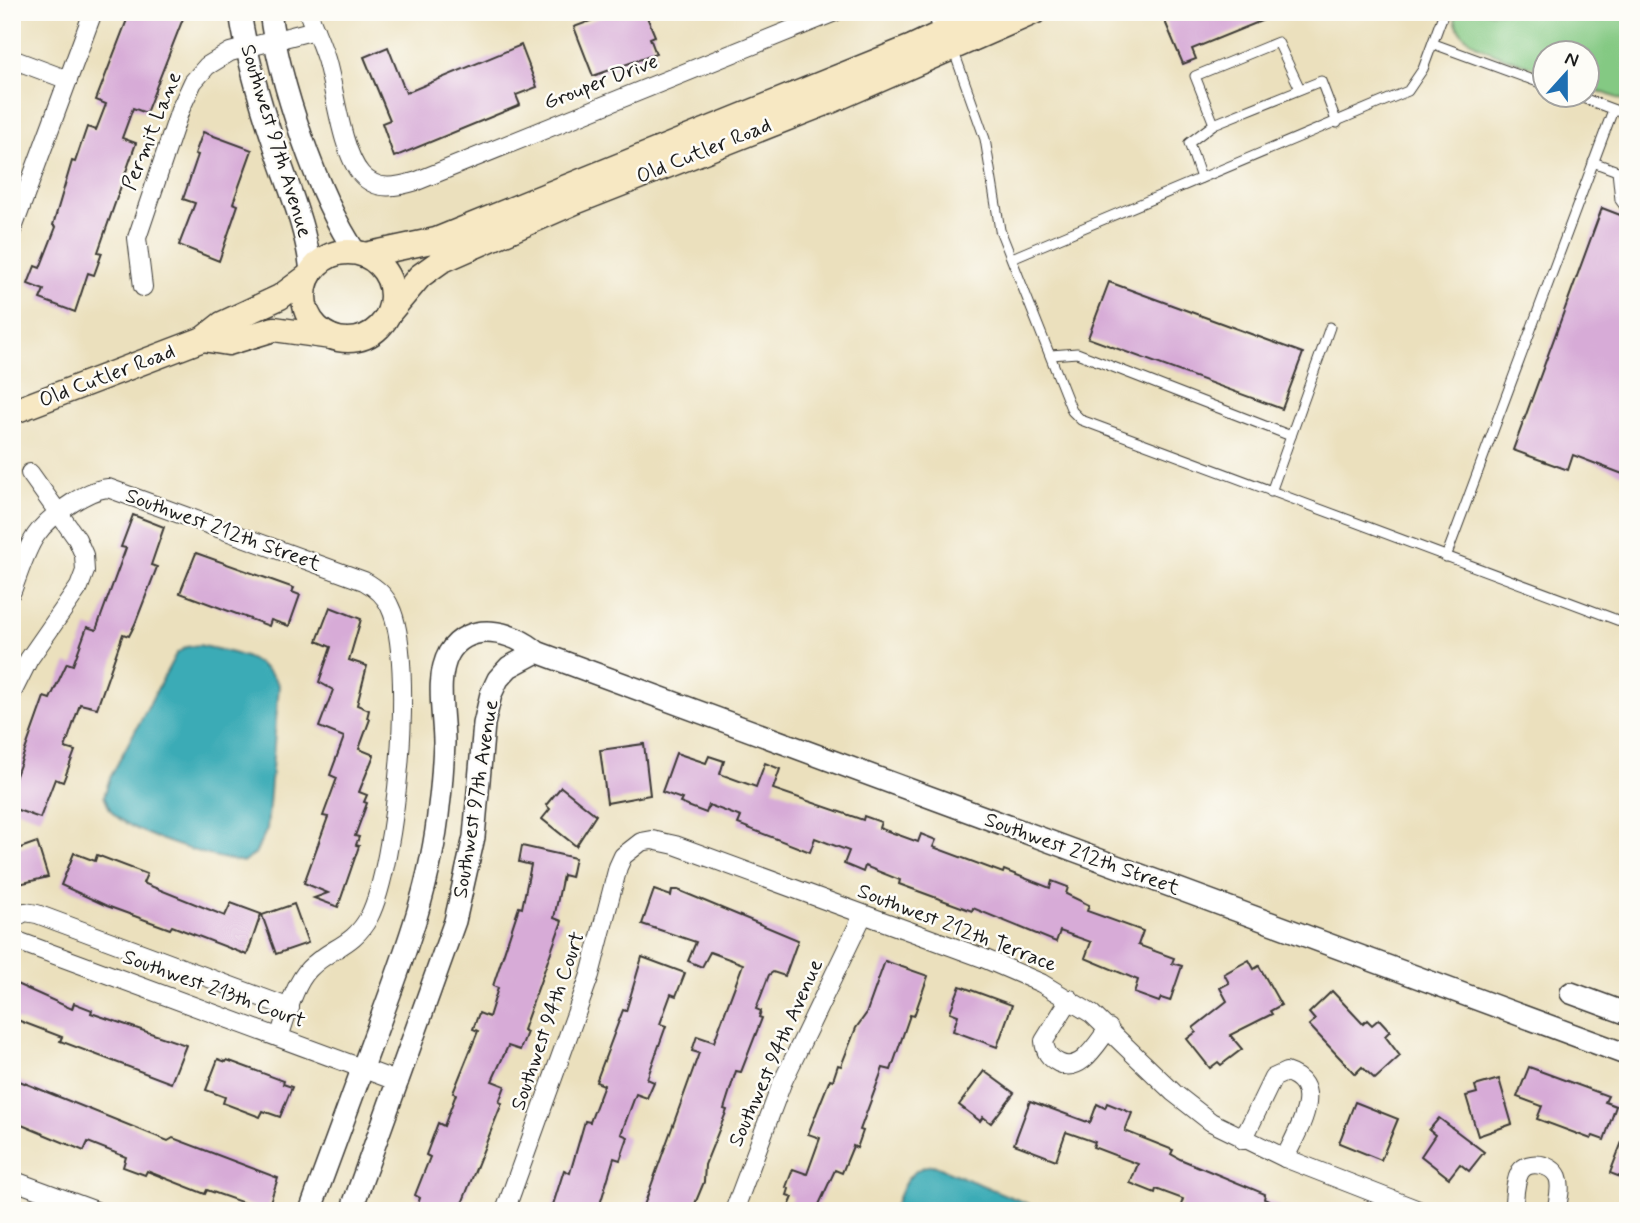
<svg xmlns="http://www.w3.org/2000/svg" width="1640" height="1223" viewBox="0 0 1640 1223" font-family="Mynerve,sans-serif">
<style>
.green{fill:#84c983;stroke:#507250;stroke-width:2}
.water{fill:#3aabb6;stroke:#2b6469;stroke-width:2}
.building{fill:#d7abd7}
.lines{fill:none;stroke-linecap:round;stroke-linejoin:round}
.service-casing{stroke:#3b3934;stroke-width:11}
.minor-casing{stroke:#3b3934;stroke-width:20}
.tertiary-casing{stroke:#3b3934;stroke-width:24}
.secondary-casing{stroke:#3b3934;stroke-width:27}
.service{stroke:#fff;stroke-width:9}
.minor{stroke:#fff;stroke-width:18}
.tertiary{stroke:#fff;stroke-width:21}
.secondary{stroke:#f7e8c3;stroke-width:24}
.labels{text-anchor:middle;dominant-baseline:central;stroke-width:5;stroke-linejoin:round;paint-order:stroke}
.street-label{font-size:21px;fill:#1c1c1c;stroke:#fdfcf7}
</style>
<rect width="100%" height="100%" fill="#fdfcf7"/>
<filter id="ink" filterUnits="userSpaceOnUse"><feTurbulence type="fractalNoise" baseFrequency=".0143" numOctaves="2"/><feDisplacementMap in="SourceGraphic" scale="14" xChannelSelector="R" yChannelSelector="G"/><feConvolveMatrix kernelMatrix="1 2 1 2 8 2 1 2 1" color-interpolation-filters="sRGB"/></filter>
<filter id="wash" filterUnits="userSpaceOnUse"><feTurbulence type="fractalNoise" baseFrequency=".00686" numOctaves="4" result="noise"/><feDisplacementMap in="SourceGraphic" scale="28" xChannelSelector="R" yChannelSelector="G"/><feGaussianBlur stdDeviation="1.57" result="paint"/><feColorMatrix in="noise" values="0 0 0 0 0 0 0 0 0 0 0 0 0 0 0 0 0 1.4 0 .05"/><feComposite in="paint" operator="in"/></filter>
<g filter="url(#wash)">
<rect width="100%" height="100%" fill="#ebe0bd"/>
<!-- green -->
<path class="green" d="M1456,12H1628V102L1588,87V52H1546L1545,71C1521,62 1447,46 1456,12Z"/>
<!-- water -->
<g class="water">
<path d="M199,645C230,652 263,656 279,685L267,829L255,854L244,862C214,859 136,835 115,815C109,810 107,803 104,796L110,778L176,654L186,647Z"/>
<path d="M933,1165L1045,1211H893C901,1189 908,1167 933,1165Z"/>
</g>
<g id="blocks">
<!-- building -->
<g class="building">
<path d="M130,12H175L184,16L146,113L133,108L122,138L136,143L98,252L102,253L94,275L88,273L75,312L40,299L44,290L28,284L35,266L40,268L56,227L53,225L72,161L75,162L87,127L96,130L106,104L96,100Z"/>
<path d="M614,12H645L655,36L650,38L656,54L593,76L574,27Z"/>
<path d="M1161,12H1281V13L1192,49L1196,59L1183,64Z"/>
<path d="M521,45L537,87L516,95L520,105L394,157L382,123L390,120L364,57L388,47L406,93Z"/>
<path d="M203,132L252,150L233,203L238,205L219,261L179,245L195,203L183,199L198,155L195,154Z"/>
<path d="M1602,208L1628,218V476L1573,455L1568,470L1513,450Z"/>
<path d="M1109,282L1303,353L1282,409L1088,338Z"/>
<path d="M133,515L164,527L151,565L157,567L135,624L129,636L123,634L97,708L80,704L65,748L75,751L63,782L55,779L40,818L12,808V787L44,697L50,699L67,663L73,665L87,627L96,630L126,548L121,547Z"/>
<path d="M196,553L294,588L292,592L300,595L289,626L271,620L269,626L180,593Z"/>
<path d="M330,607L361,619L349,660L367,666L357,705L369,710L367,718L370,719L359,749L374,755L359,792L367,795L364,802L367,803L355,836L359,837L356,845L359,846L338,907L314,898L328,893L304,883L328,817L323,816L337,778L330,775L344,737L319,727L333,690L319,682L331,647L317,641Z"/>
<path d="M644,744L650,795L607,803L600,750Z"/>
<path d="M676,753L706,763L709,756L724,761L720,774L756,787L765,763L780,769L773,789L863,820L864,816L881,822L879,828L918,842L921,834L936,840L933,847L1003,873L1004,870L1050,888L1052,881L1068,887L1066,894L1089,905L1087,911L1143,931L1138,945L1174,958L1172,963L1182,966L1170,1001L1161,998L1159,1002L1134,993L1138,980L1085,958L1091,942L1060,931L1056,942L973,908L972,911L899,884L900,880L865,866L863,872L844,864L849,851L815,838L810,852L738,824L741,817L709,805L706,813L680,803L682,799L662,792Z"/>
<path d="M561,787L596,815L576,846L542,819L550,809L546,805Z"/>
<path d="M37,842L48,877L15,885L12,851Z"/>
<path d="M522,846L575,858L571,877L563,875L554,918L562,921L523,1030L527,1032L520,1050L508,1046L492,1081L505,1086L499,1102L502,1103L459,1211H426L417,1207L420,1198L415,1195L430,1157L426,1155L438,1123L444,1126L456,1094L453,1093L478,1031L473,1029L479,1013L489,1017L498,988L493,986L519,907L522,908L531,865L519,862Z"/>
<path d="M74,853L95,861L97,855L147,874L143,883L225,916L231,903L261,914L247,955L172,926L170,929L107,906L61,885Z"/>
<path d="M654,890L671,896L672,890H678L798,940L785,976L773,972L769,975L756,1009L761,1011L759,1017L762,1018L741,1072L736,1071L724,1109L727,1110L705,1165L704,1182L692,1211H642L699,1053L692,1051L697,1036L714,1042L743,964L710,952L702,967L688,961L696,942L642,924Z"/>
<path d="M294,904L308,943L276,954L262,915Z"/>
<path d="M642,957L685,973L676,996L671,994L660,1024L666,1026L647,1079L654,1082L647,1098L636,1094L621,1134L628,1137L620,1160L614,1158L598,1211H551L564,1170L570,1173L585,1121L590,1122L604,1085L596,1082L623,1010L626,1011Z"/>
<path d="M1249,960L1254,969L1259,966L1281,1005L1270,1011L1272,1014L1230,1035L1242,1049L1221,1065L1218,1062L1210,1068L1187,1039L1196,1032L1193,1028L1227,1001L1220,988L1229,983L1224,974Z"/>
<path d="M885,961L928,976L914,1016L910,1015L891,1070L883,1068L860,1130L863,1131L857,1148L853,1146L842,1173L835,1170L816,1211H787L793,1197L787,1195L789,1189L786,1187L793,1169L807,1174L820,1138L808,1134L830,1079L833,1080L838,1065L841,1066L856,1028L866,1014Z"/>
<path d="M12,982L72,1009L74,1003L92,1010L91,1013L186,1045L171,1083L60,1041L62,1037L12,1018Z"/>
<path d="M960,986L1012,1005L997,1047L953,1031L958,1015L950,1012Z"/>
<path d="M1332,991L1363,1024L1367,1020L1372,1025L1379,1019L1390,1031L1385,1036L1400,1056L1375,1079L1362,1067L1355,1074L1309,1025L1315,1020L1309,1013Z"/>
<path d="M218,1059L226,1062L227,1060L284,1081L283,1084L292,1087L280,1117L263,1111L260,1117L223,1103L225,1097L206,1090Z"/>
<path d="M1529,1067L1608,1096L1605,1102L1616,1106L1604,1140L1593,1136L1591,1139L1537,1119L1542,1106L1517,1097Z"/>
<path d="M984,1071L1014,1093L991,1123L983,1117L980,1121L959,1105Z"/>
<path d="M12,1078L168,1141L173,1138L278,1178L267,1211L207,1190L205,1194L147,1171L145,1175L123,1167L126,1157L88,1142L84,1151L12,1121Z"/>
<path d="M1499,1079L1512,1124L1478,1136L1466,1096L1477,1093L1475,1086Z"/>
<path d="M1030,1101L1090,1123L1097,1104L1105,1108L1107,1103L1132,1113L1125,1131L1173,1150L1171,1154L1180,1159L1265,1194L1264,1199L1291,1211H1179L1183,1199L1156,1189L1155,1193L1130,1183L1138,1164L1093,1147L1095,1142L1066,1132L1056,1160L1014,1144Z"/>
<path d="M1355,1102L1398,1119L1381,1160L1339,1143Z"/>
<path d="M1439,1118L1484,1152L1469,1171L1460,1164L1449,1178L1421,1156L1435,1135L1429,1130Z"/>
<path d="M1627,1129L1628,1130V1180L1610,1173Z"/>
</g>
</g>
</g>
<g filter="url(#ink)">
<use href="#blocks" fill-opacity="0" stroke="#3b3934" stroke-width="2"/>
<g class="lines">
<defs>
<g id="service">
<path d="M1434,44L1546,85"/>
<path d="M953,49L985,139L1000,230L1072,411L1081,420L1628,624"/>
<path d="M1300,89L1278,42L1195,76L1214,124L1321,81L1337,123"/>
<path d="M1572,94L1628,115"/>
<path d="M1593,162L1628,175"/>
<path d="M1617,171L1620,200L1628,211"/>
<path d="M1201,178L1189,143L1214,124"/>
<path d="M1012,258L1408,91L1423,69L1444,12"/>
<path d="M1051,355L1077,353L1291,436"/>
<path d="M1271,492L1330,327"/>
<path d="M1446,557L1613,110"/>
</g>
<g id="minor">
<path d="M308,12C314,28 321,43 326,59C335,88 341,151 361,174C377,192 397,187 417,181L835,12"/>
<path d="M936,12L949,41"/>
<path d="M12,59L68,80"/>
<path d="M12,231L93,12"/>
<path d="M143,287L137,238L180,110L193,82L207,66L230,52L315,30"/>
<path d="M12,591C29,546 30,530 72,503C83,496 95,489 108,488L364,581C375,587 385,595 390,607C416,660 396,865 369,917C353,947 330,947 309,969C293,986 287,1016 279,1037"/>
<path d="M12,693L29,659L79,587L85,571L84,555L77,539L30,473"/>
<path d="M12,919L25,912L37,914L290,1008"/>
<path d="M12,939L399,1082"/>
<path d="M1070,999L1044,1041C1045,1052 1049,1058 1059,1063C1081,1074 1097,1043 1109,1028"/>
<path d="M1243,1140L1273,1078L1286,1072C1328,1085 1297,1131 1285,1158"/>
<path d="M12,1180L96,1211"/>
<path d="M505,1211L590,975L618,867L623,856L641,842L652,840L675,845L983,958L1041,983L1092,1014L1174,1093L1211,1122L1285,1158L1421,1211"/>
<path d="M734,1211L782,1083L863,915"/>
<path d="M1513,1211C1515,1198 1514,1183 1520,1172C1528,1159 1552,1164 1558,1177C1562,1187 1558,1201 1556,1211"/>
</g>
<g id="tertiary">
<path d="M240,12C247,59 260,103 275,147C289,189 306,227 311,271"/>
<path d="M270,12C279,81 317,196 356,253"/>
<path d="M1571,993L1628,1014"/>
<path d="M310,1211C334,1147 357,1084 380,1021C406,951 432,881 439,806C442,785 443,764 444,743C444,715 435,678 449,653C469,620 513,631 537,652L1628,1055"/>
<path d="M351,1211L455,921L474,837L484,724L491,694L498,679L509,667L537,652"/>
</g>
<g id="secondary">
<circle cx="348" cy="296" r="44"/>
<path d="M365,255L436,240L912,47L987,12"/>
<path d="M389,313L420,276L441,261L575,202L831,101L1034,12"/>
<path d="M203,339L228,343L274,329L331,337"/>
<path d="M12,412L203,339L222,324L280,297L307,277"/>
</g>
</defs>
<!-- service casing -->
<use href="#service" class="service-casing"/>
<!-- minor casing -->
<use href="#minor" class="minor-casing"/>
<!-- tertiary casing -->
<use href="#tertiary" class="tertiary-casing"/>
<!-- secondary casing -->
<use href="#secondary" class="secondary-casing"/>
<!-- service -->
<use href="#service" class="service"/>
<!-- minor -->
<use href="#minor" class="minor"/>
<!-- tertiary -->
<use href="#tertiary" class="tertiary"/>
<!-- secondary -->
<use href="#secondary" class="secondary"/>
</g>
</g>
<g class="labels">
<!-- street labels -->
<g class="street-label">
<text transform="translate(601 82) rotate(-21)">Grouper Drive</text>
<text transform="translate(152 131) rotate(-68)">Permit Lane</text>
<text transform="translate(276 141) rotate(73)">Southwest 97th Avenue</text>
<text transform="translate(704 151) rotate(-22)">Old Cutler Road</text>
<text transform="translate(107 376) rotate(-21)">Old Cutler Road</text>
<text transform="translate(223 530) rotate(20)">Southwest 212th Street</text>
<text transform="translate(476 799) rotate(-81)">Southwest 97th Avenue</text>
<text transform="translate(1082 854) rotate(20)">Southwest 212th Street</text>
<text transform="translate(957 928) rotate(21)">Southwest 212th Terrace</text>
<text transform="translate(214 989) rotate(20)">Southwest 213th Court</text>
<text transform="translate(548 1021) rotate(-71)">Southwest 94th Court</text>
<text transform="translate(776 1053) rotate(-66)">Southwest 94th Avenue</text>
</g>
</g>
<!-- margin -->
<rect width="1640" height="1223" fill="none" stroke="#fdfcf7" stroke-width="42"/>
<!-- north arrow -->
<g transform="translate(1566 74) rotate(21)"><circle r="33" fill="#fdfcf7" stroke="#a3a29f" stroke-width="2"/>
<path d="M0-5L12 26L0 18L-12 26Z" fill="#1f6fb2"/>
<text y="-10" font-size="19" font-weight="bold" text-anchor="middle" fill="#1c1c1c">N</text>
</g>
</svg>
